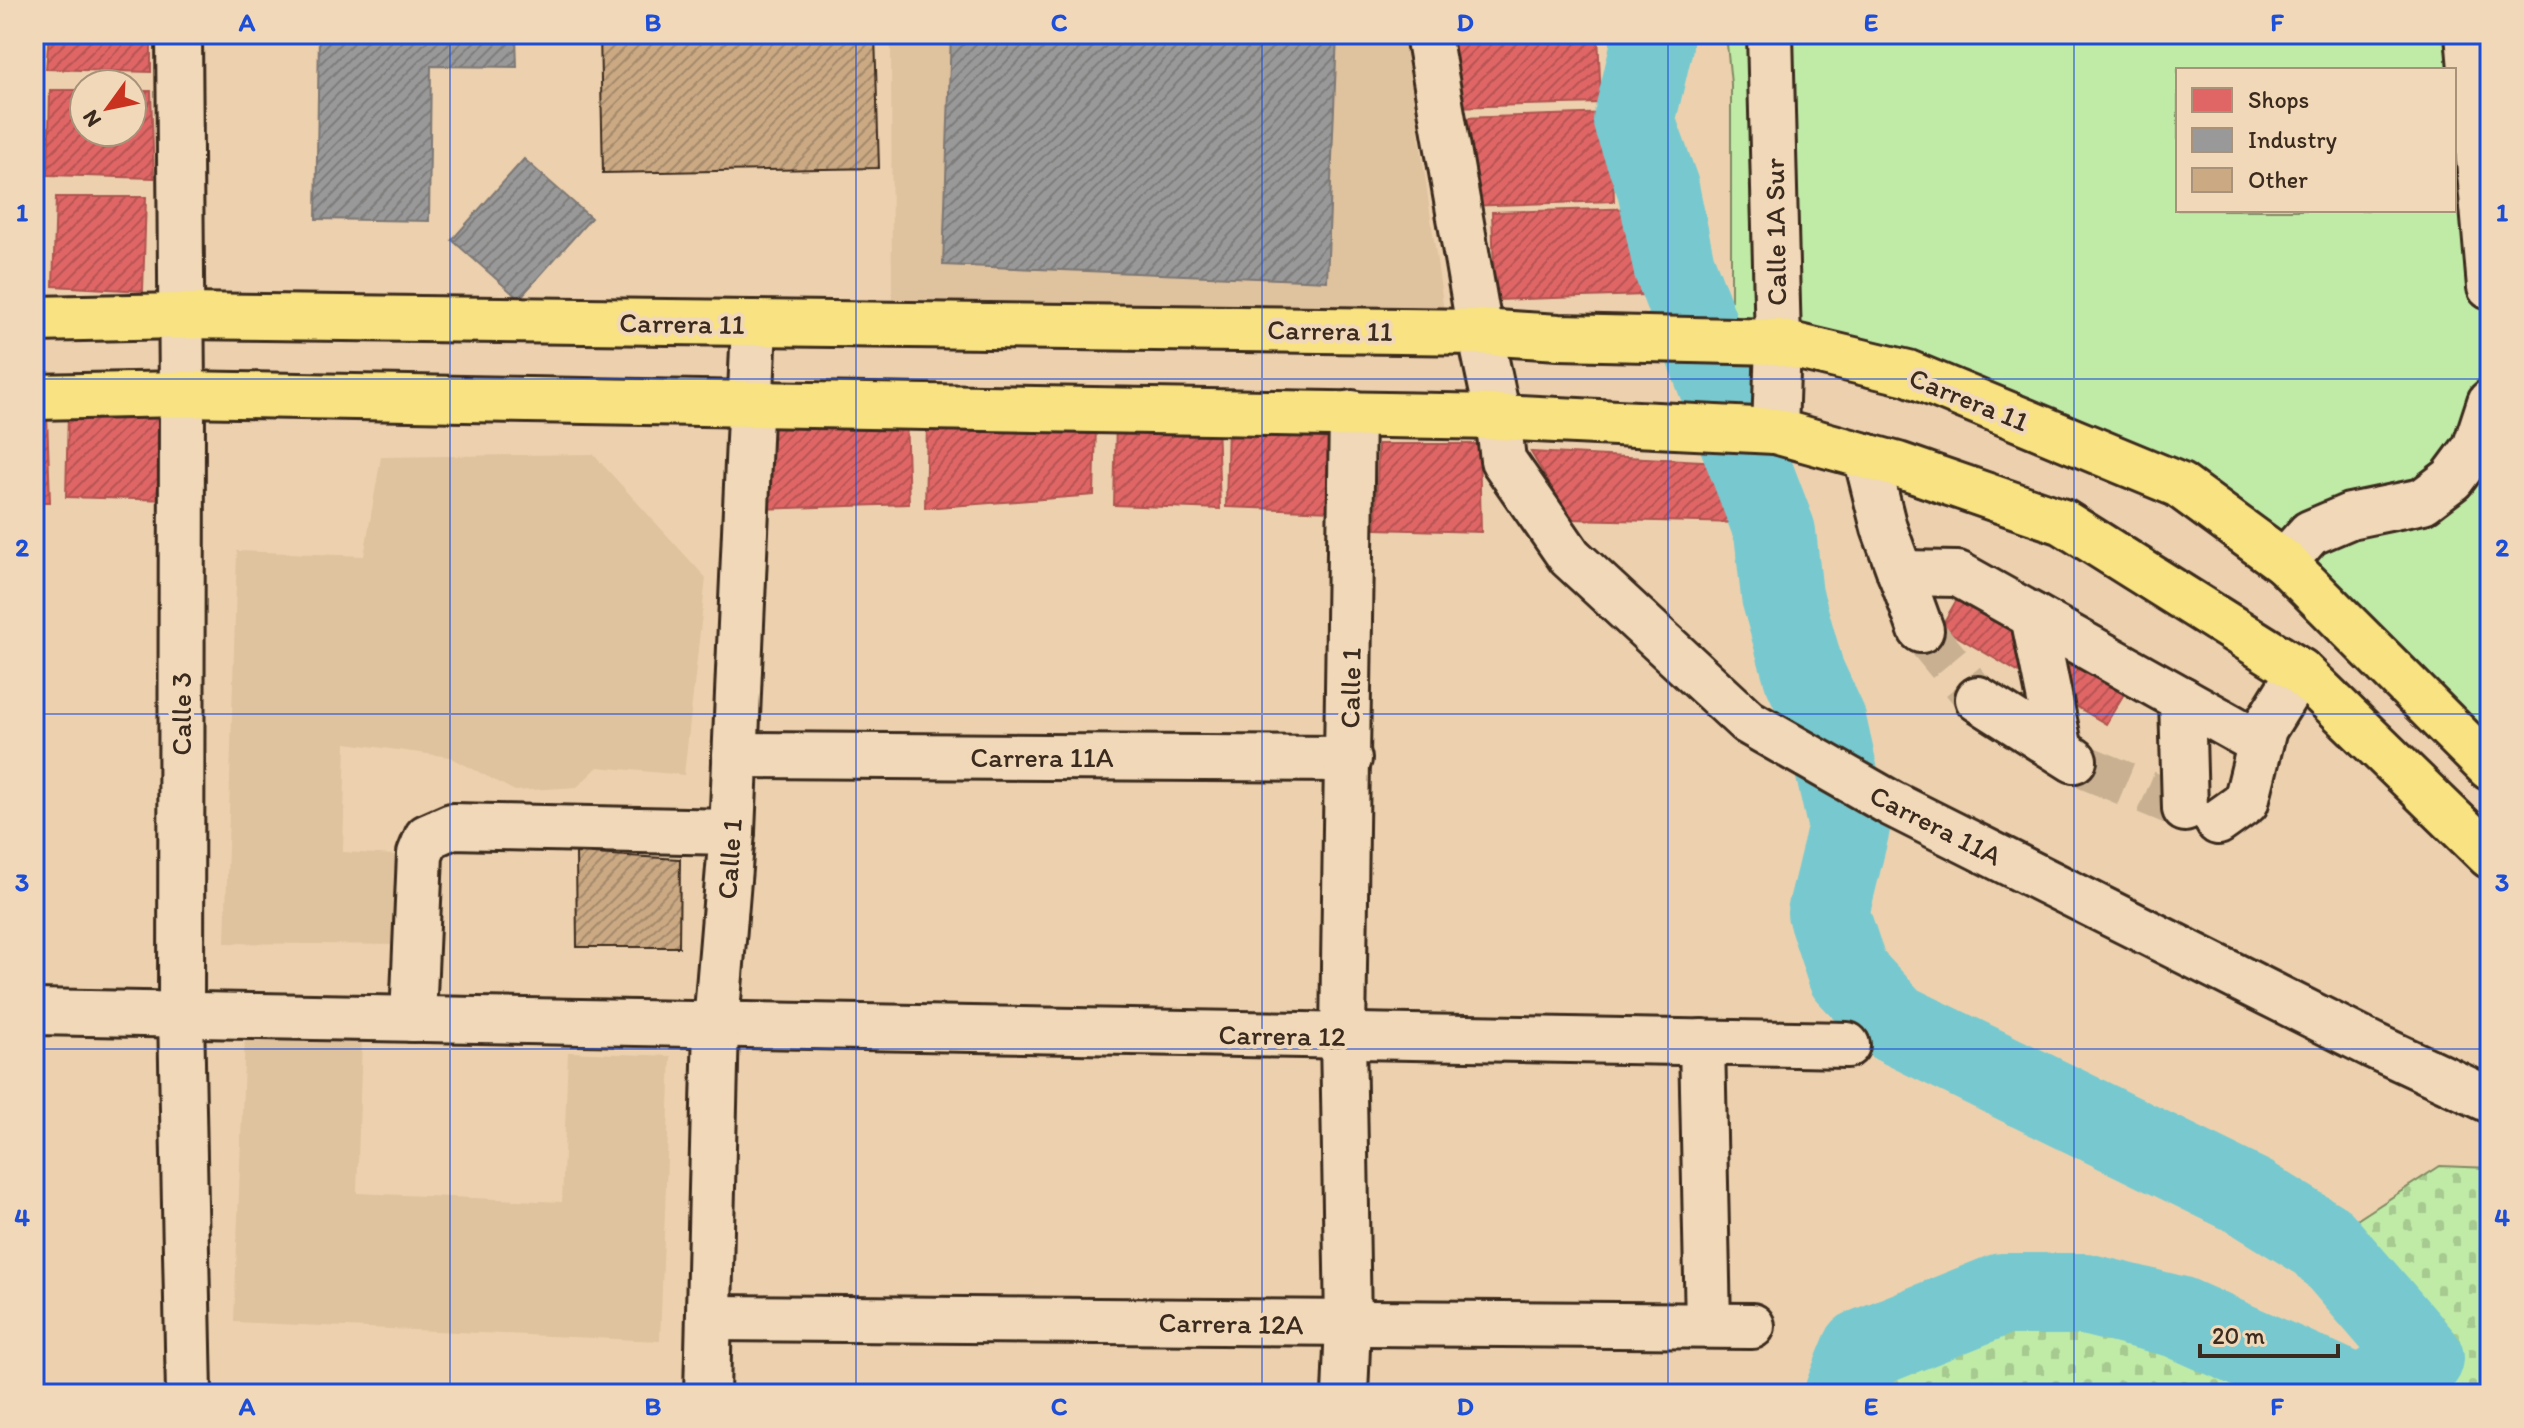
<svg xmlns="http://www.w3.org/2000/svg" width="2524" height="1428" viewBox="0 0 2524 1428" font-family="Itim,sans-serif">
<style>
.built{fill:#dfc29e}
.cemetery{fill:url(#cemetery-stones);stroke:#7e8a62;stroke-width:2}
.pitch{fill:#c0eba7;stroke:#7e8a62;stroke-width:2;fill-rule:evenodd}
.shops{fill:url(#shops-hatch);stroke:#ae5450;stroke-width:2}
.industry{fill:url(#industry-hatch);stroke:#7d7874;stroke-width:2}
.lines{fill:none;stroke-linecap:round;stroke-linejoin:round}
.river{stroke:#77c9cf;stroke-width:82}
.building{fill:url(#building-hatch);stroke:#3b2a1e;stroke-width:2}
.minor-tunnel{stroke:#c9b091;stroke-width:44;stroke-dasharray:44 22;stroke-linecap:butt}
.minor-casing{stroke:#3b2a1e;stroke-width:50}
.major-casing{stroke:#3b2a1e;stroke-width:50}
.minor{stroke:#f0d8b8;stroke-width:44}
.major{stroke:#f8e281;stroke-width:44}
.grid{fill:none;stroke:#1d4ed8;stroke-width:2;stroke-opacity:0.55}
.labels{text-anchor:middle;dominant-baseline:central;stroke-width:8;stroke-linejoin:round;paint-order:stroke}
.street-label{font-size:28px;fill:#3b2a1e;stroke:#f0d8b8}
.neatline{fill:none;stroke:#1d4ed8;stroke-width:3}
.grid-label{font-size:26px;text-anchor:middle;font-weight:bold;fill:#1d4ed8}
</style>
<defs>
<pattern id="cemetery-stones" width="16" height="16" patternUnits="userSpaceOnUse" patternTransform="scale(2)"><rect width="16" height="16" fill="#c0eba7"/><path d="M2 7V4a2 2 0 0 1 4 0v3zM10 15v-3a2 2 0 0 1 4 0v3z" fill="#a6ca8f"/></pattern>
<pattern id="shops-hatch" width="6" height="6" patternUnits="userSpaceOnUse" patternTransform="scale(2)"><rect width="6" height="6" fill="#e06666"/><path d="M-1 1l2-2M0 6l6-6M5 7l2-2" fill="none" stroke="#b75453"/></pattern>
<pattern id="industry-hatch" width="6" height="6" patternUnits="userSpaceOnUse" patternTransform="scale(2)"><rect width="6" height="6" fill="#999"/><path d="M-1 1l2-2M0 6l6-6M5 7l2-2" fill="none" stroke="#7e7d7c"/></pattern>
<pattern id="building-hatch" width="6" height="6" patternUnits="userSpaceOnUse" patternTransform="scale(2)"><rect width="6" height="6" fill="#caa983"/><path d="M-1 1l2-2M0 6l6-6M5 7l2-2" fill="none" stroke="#a58a6b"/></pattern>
</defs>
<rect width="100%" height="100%" fill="#edd1ae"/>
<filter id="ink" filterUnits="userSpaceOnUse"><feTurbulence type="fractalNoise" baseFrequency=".0125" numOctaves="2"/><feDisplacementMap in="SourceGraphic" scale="16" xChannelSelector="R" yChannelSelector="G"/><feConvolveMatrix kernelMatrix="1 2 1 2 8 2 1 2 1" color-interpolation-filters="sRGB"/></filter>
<g filter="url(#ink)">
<!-- built -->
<g class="built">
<path d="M891,34H1405L1444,311L892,304Z"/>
<path d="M593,454L706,578L684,775L598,767L577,787L515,791L450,757L346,743L343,852L395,855L401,945L225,943L237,551L364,556L381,457Z"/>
<path d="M245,1035L362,1039L357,1193L562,1202L568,1052L671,1056L660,1341L234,1322Z"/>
</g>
<!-- cemetery -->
<g class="cemetery">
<path d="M2440,1166L2490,1168V1394H2368L2422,1358L2323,1242Z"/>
<path d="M2002,1294H2085L2178,1317L2352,1394H1845L1863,1350Z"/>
</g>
<!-- pitch -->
<path class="pitch" d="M1726,34H2490V768L2179,485L1908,373L1731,317V84ZM2178,70H2454V210H2178Z"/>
<!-- shops -->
<g class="shops">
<path d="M49,34H151V72L46,69Z"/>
<path d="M1448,34H1598L1601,103L1451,107Z"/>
<path d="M50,90H84V132H132V91H151L154,178L48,175Z"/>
<path d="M1611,113L1614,201L1464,206L1461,118Z"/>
<path d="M56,197H146L143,291L53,286Z"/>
<path d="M34,204H35L38,291H34Z"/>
<path d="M1642,208L1645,295L1495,300L1492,212Z"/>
<path d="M68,412L168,413L171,500L66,497Z"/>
<path d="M34,415H47L50,502H34Z"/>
<path d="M906,417L909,504L759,509L756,421Z"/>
<path d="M1116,420L1217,421L1220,509L1114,505Z"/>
<path d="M1228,422L1328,424L1332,511L1226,507Z"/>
<path d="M927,425L1096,426L1094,495L925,508Z"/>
<path d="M1378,444H1479L1481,532L1376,529Z"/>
<path d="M1531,452L1721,462L1741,523L1570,519Z"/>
<path d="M1966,584L2131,682L2106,724L1941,627Z"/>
</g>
<!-- industry -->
<g class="industry">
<path d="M319,34H516L517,67L431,66L429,221L316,219Z"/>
<path d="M951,34H1337L1327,281L943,265Z"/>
<path d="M524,159L591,218L519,299L452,240Z"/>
</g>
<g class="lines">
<!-- river -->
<g class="river">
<path d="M1650,34L1652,45L1634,121L1658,188L1674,266L1775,532L1782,596L1804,674L1825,720L1849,827L1828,913L1848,974L1894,1023L2250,1197L2323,1242L2423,1358L2368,1394"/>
<path d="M1845,1394L1863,1350L2002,1294H2085L2178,1317L2352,1394"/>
</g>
</g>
<!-- building -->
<g class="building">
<path d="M600,34H875L879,168L603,173Z"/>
<path d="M576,853L680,859L679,947H577Z"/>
</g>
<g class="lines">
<!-- minor-tunnel -->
<g class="minor-tunnel">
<path d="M1921,630L1978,699"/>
<path d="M2085,767L2216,821"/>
</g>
<defs>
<g id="minor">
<path d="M179,34L182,394L181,1015L189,1394"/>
<path d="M1428,34L1480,332L1498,417L1503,460L1570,557L1748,722L1892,804L2372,1045L2490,1100"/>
<path d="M1770,34L1778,342L1775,431"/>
<path d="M2468,34L2490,287"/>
<path d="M1866,456L1884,528L1921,630"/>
<path d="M2284,562L2310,533L2350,516L2423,501L2452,479L2475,448L2490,402"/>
<path d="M1900,573L1958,574L2260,743"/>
<path d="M2033,616L2060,750"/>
<path d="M1978,699L2074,760"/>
<path d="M2182,699L2185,809"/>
<path d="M735,755L1349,759"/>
<path d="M2218,822L2246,802L2264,729L2300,671"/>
<path d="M34,1012L1847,1045"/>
<path d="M413,1019L420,854L427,837L452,826L732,832"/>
<path d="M1702,1042L1708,1325"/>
<path d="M710,1318L1752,1326"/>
<path d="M707,1394L716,1024L732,832L754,324"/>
<path d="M1345,1394L1348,1324L1343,1036L1352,413"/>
</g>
<g id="major">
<path d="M34,319L181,316L1480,332L1559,337L1778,342L1908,373L2179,485L2284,562L2490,768"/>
<path d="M34,397L182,394L1498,417L1775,431L1898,465L2063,522L2300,671L2490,856"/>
</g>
</defs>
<!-- minor casing -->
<use href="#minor" class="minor-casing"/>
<!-- major casing -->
<use href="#major" class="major-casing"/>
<!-- minor -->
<use href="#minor" class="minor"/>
<!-- major -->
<use href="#major" class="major"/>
</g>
</g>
<!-- grid -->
<path class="grid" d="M450,34V1394M856,34V1394M1262,34V1394M1668,34V1394M2074,34V1394M34,379H2490M34,714H2490M34,1049H2490"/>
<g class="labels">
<!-- street labels -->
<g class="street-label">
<text transform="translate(1775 232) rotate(-91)">Calle 1A Sur</text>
<text transform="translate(682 323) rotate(1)">Carrera 11</text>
<text transform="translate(1330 330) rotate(1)">Carrera 11</text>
<text transform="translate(1969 399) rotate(22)">Carrera 11</text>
<text transform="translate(1350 688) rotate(-89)">Calle 1</text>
<text transform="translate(181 714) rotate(-90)">Calle 3</text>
<text x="1042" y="757">Carrera 11A</text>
<text transform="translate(1936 825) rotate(27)">Carrera 11A</text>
<text transform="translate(729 859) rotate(-86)">Calle 1</text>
<text transform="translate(1282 1035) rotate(1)">Carrera 12</text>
<text transform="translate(1231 1323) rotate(1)">Carrera 12A</text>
</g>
</g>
<!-- margin -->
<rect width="2524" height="1428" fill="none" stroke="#f0d8b8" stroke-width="88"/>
<!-- legend -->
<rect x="2176" y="68" width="280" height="144" fill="#f0d8b8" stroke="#a8927a" stroke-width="2"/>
<rect x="2192" y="88" width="40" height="24" fill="#e06666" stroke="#a8927a" stroke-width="2"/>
<text x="2248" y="108" font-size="24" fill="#3b2a1e">Shops</text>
<rect x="2192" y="128" width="40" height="24" fill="#999999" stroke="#a8927a" stroke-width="2"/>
<text x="2248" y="148" font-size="24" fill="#3b2a1e">Industry</text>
<rect x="2192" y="168" width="40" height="24" fill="#caa983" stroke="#a8927a" stroke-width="2"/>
<text x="2248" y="188" font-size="24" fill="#3b2a1e">Other</text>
<!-- north arrow -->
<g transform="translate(108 108) rotate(237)"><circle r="38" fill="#f0d8b8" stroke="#a8927a" stroke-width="2"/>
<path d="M0-6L14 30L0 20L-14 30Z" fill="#c8321e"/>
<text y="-12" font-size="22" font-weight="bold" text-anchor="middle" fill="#3b2a1e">N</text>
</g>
<!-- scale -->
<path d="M2200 1344v12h138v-12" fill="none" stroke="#3b2a1e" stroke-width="4"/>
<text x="2212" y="1344" font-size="24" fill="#3b2a1e" stroke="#f0d8b8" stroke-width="6" paint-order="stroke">20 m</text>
<rect x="44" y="44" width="2436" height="1340" class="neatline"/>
<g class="grid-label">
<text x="247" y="31">A</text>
<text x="653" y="31">B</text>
<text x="1059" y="31">C</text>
<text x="1465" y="31">D</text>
<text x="1871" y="31">E</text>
<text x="2277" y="31">F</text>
<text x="22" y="221">1</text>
<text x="2502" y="221">1</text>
<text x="22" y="556">2</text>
<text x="2502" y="556">2</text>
<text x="22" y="891">3</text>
<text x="2502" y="891">3</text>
<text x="22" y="1226">4</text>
<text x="2502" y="1226">4</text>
<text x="247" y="1415">A</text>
<text x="653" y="1415">B</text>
<text x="1059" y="1415">C</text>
<text x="1465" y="1415">D</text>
<text x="1871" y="1415">E</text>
<text x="2277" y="1415">F</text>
</g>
</svg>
